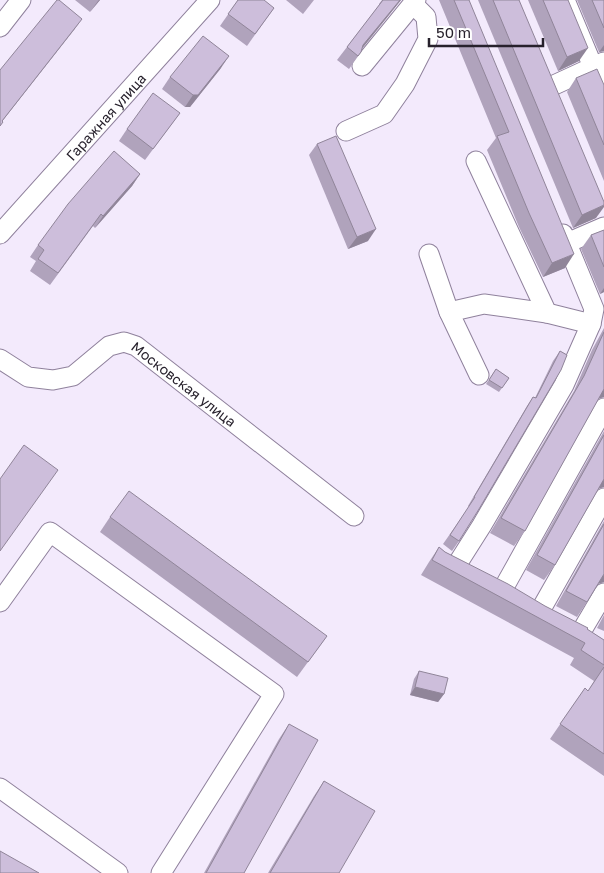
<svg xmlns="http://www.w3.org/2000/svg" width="604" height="873" viewBox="0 0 604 873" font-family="'Golos Text',sans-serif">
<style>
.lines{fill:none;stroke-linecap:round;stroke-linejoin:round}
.minor-casing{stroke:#8f819c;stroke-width:21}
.minor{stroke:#fff;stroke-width:19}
.wall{fill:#b0a3bc}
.shaded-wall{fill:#908599}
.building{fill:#cdbedb;stroke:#908599}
.labels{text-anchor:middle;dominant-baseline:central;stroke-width:5;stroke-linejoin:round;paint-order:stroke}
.street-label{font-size:14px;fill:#27212c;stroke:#fff}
</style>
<rect width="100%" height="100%" fill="#f3eafc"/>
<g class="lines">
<defs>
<g id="minor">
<path d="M565,0L604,93"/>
<path d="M0,27L21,0"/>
<path d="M362,66L416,0"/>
<path d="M552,86L604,62"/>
<path d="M346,131L384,114L405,84L428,39L426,17L413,4"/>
<path d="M476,161L547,313L591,324"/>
<path id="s1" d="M0,234L210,0"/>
<path d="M567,243L604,227"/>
<path d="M429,254L449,312L479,375"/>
<path d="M449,312L484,304L547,313"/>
<path id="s2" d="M0,359L28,377L53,380L73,376L109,346L124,342L136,346L354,516"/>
<path d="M456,566L482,525L564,385L591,324L594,309L563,234"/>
<path d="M503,589L604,408"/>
<path d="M0,602L50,532L274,694L161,873"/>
<path d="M540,611L604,498"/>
<path d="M581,632L604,593"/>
<path d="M0,788L118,873"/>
</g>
</defs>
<!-- minor casing -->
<use href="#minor" class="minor-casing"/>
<!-- minor -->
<use href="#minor" class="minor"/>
</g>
<!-- wall -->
<g class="wall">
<path d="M75,0H100L90,12Z"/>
<path d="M238,0L274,8L247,46L220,26Z"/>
<path d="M286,0H314L303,14Z"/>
<path d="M382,0H401L362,48L361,52L349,69L337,60L347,47L380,4H379Z"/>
<path d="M439,0H469L565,268L543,277L519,227L487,150L496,138Z"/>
<path d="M478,0H519L596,218L573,228Z"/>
<path d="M528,0H568L579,61L558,71Z"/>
<path d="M577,0H604V51L599,52Z"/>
<path d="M221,68L190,107H185L162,89L170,77Z"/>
<path d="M576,78L604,85V181L567,92Z"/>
<path d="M180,113L145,160L119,141L127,129Z"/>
<path d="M317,144L368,241L348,249L309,155Z"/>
<path d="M140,174L132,186L95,228L93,226L50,285L30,271L36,261L30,257L38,245Z"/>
<path d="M604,230V292L600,294L581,249L591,235Z"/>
<path d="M604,328V397L599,398L525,531L514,546L490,533L574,391L592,350Z"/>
<path d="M560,351L567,355L459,541L452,551L443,544L469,507L468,506L527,406L533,397L535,398L553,361Z"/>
<path d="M496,369L509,378L499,392L486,384Z"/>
<path d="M604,431V487L599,488L555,565L544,580L526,570Z"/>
<path d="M110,517L327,636L297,677L100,532Z"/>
<path d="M604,521V582L598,583L587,602L577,617L556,606Z"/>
<path d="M439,547L445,552L587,629L604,640V776L550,739L585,688L588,691L594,681L570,665L574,658L421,575L429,562Z"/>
<path d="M604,615V631L597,628Z"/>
<path d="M419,671L444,694L438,702L410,695L414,679Z"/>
<path d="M289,724L244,873H204L279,739Z"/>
<path d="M324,781L339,873H268L314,796Z"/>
</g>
<!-- shaded-wall -->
<g class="shaded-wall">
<path d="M99,0H100L90,12L98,1Z"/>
<path d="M400,0H401L357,55L363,45Z"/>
<path d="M82,19L74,30L0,124V123Z"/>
<path d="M604,45V51L599,52Z"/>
<path d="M588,48L579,61L558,71L567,57Z"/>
<path d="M229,56L221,68L190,107H185L193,95Z"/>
<path d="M140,174L132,186L95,228L103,216Z"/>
<path d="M604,205V207L596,218L573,228L582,215Z"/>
<path d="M376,229L368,241L348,249L357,237Z"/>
<path d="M574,254L565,268L543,277L552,263Z"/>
<path d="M604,288V292L600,294Z"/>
<path d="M604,388V397L598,399Z"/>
<path d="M604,478V487L598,489Z"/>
<path d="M604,574V582L598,584Z"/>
<path d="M415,687L444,694L438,702L410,695Z"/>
</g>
<!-- building -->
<g class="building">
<path d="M57,0H59L82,19L2,121L3,122L0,126V70Z"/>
<path d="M238,0H264L274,8L255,34L228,14Z"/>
<path d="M383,0H400L363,45L361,52L358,56L347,47Z"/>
<path d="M454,0H469L574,254L552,263L529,213L497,136L509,132Z"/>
<path d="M493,0H519L604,202V205L582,215Z"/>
<path d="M543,0H568L588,48L567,57Z"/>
<path d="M592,0H604V28Z"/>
<path d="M203,36L229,56L198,95H193L170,77Z"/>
<path d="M597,69L604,85V145L576,78Z"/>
<path d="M153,93L180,113L153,149L127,129Z"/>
<path d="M336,136L376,229L357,237L317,144Z"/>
<path d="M114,151L140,174L103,216L101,214L58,273L38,259L44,250L38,245L68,204Z"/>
<path d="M604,230V267L591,235Z"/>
<path d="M604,332V389L525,531L501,518L584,376Z"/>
<path d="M560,351L567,355L561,370L479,509L459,541L450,535L475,497H474L533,397L536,398Z"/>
<path d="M496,369L509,378L502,388L489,380Z"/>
<path d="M604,435V479L555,565L537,555Z"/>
<path d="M24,445L58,470L0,551V479Z"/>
<path d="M129,491L327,636L308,662L110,517Z"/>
<path d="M604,524V574L587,602L566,591Z"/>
<path d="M439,547L445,552L508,584L545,606L588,628L587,629L604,640V665L581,650L585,643L432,560Z"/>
<path d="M604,667V754L560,724L585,688L588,691Z"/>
<path d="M419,671L448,678L444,694L415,687Z"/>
<path d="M289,724L318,740L244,873H206Z"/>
<path d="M324,781L375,811L339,873H270Z"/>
<path d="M0,851L39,873H0Z"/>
</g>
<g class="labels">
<!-- street labels -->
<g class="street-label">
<text stroke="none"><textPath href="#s1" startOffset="158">Гаражная улица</textPath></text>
<text stroke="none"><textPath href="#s2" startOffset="215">Московская улица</textPath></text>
</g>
</g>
<!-- scale -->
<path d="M429 38v8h114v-8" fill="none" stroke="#27212c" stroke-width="2.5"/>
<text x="436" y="38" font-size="15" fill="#27212c" stroke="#ffffff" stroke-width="4" paint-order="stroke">50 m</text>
</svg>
